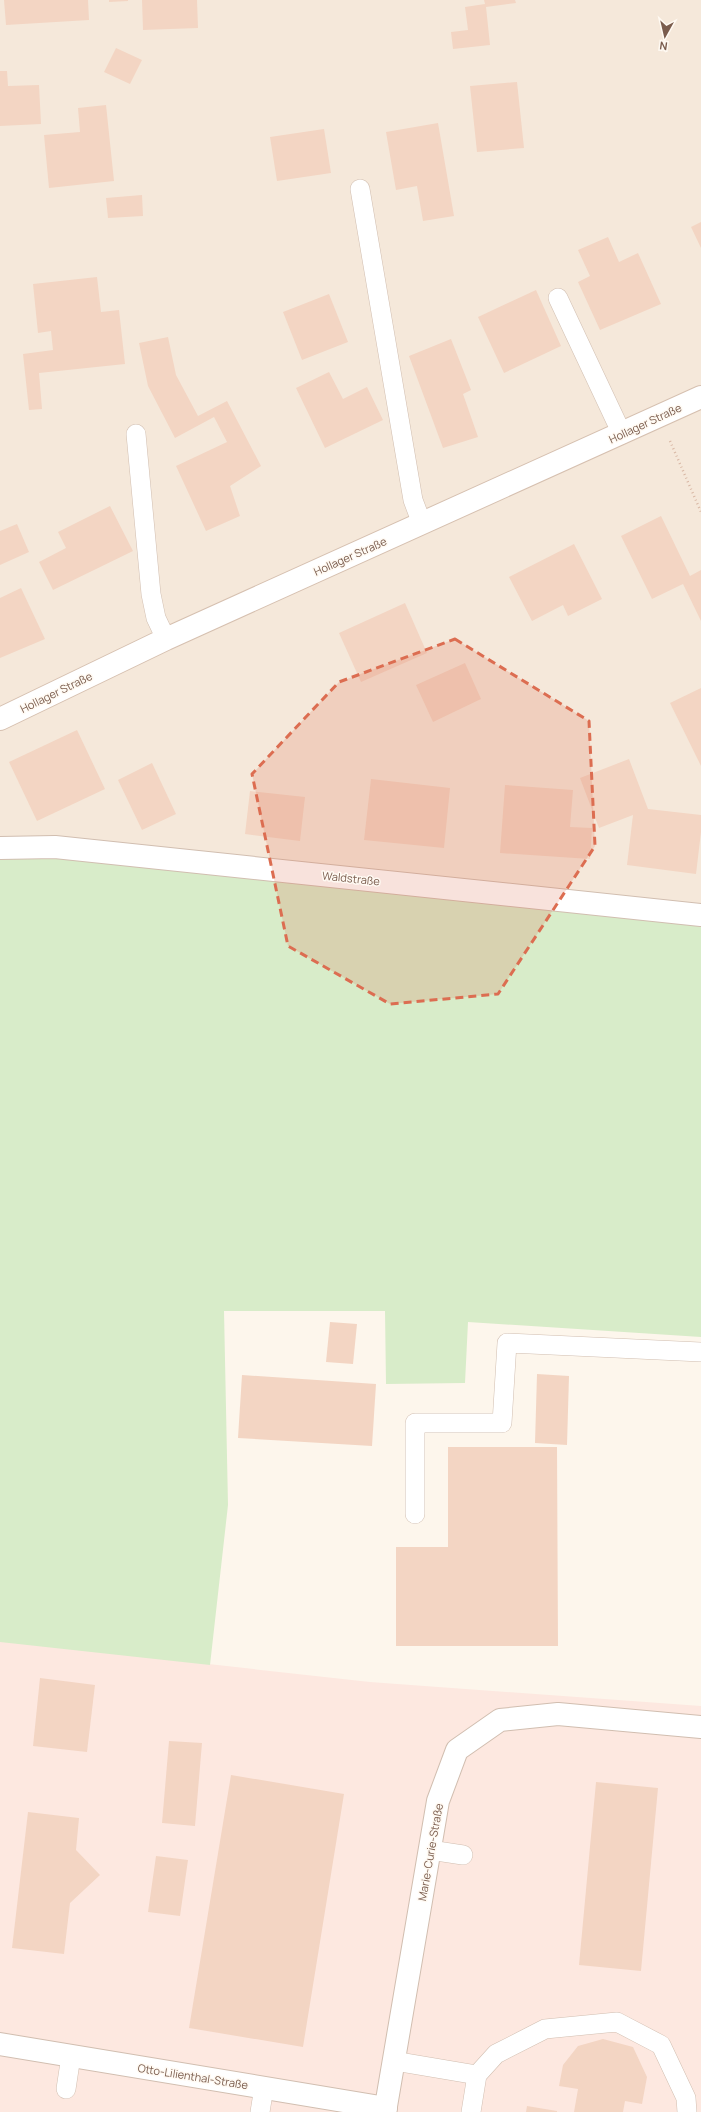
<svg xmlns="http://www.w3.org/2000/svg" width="701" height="2112" viewBox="0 0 701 2112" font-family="Manrope,sans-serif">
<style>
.residential{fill:#f5e8da}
.commercial{fill:#fde8e0}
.green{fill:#d8ecc9}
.building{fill:#f3d5c3}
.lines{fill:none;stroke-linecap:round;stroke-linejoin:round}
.service-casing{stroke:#d1beb0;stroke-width:20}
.minor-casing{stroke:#d1beb0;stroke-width:24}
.secondary-casing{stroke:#d6c0b0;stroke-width:24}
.path{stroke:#d9b8a5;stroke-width:2.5;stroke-dasharray:1 3;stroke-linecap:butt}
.service{stroke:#fff;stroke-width:19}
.minor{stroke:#fff;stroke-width:22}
.secondary{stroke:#fff;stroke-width:22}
.marked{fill:#dc6d51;fill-opacity:0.2;stroke:#dc6d51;stroke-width:3;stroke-dasharray:8 5;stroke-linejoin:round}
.labels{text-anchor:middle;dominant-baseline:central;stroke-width:3;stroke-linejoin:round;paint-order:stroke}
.street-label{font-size:11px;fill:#7a5c4d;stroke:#fffaf3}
</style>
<rect width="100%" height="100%" fill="#fdf6ec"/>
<!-- residential -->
<path class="residential" d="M0,0H701V915L0,846Z"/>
<!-- commercial -->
<path class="commercial" d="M0,1641L370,1682L701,1706V2112H0Z"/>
<!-- green -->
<path class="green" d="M0,848L701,915V1337L468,1322L465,1383L386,1384L385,1311H224L228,1505L210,1665L0,1642Z"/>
<!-- building -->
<g class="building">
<path d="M4,0H88L89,20L6,25Z"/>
<path d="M109,0H128V1L109,2Z"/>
<path d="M142,0H197L198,28L143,30Z"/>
<path d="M484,0H515L516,3L486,7L490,45L453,49L451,32L468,30L465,7L485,4Z"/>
<path d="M116,48L142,60L130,84L104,72Z"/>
<path d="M0,71H7L8,86L39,85L41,124L0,126Z"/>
<path d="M517,82L524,148L477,152L470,86Z"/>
<path d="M106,105L114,181L49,188L44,135L80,132L78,108Z"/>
<path d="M438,123L454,216L423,221L417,186L396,190L386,132Z"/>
<path d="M324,129L331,173L277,181L270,137Z"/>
<path d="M142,195L143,216L108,218L106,198Z"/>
<path d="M701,222V248L691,227Z"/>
<path d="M608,237L619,262L638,253L661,304L600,330L578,282L590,276L578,250Z"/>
<path d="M97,277L101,312L119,310L125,364L39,373L42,409L29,410L23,354L53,350L51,331L38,333L33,284Z"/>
<path d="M536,290L561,346L504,373L478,317Z"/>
<path d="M329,294L348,342L302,360L283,312Z"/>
<path d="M168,337L176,375L198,416L227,401L261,466L230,486L240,516L206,531L176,466L227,442L214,417L175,438L148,386L139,343Z"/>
<path d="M451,339L471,390L463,394L478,437L443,448L409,356Z"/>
<path d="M329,372L343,399L367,387L383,420L325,448L296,388Z"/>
<path d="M110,506L133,551L53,590L39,562L66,548L58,532Z"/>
<path d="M661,516L690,576L701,570V621L683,584L652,599L621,536Z"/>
<path d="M17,524L29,552L0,565V531Z"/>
<path d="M574,544L602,599L568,616L563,605L532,621L509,577Z"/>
<path d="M21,588L45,639L0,658V598Z"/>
<path d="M405,603L427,653L361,682L339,633Z"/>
<path d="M465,663L481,699L433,722L416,685Z"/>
<path d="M701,688V766L670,703Z"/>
<path d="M77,730L105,789L37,821L9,762Z"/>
<path d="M629,759L648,809L701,815V832L696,874L627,865L633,815L599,828L580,778Z"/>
<path d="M152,763L176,814L142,830L118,780Z"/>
<path d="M371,779L450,788L444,848L364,840Z"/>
<path d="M505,785L573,790L570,827L592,828L590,859L500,853Z"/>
<path d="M250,791L305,797L300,841L245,834Z"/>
<path d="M330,1322L357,1324L353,1364L326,1362Z"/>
<path d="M537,1374L569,1376L567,1445L535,1443Z"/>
<path d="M242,1375L376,1384L372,1446L238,1438Z"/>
<path d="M448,1447H557L558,1646H396V1547H448Z"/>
<path d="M40,1678L95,1685L87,1752L33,1746Z"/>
<path d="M169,1741L202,1743L195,1826L162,1823Z"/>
<path d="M231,1775L344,1794L303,2047L189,2028Z"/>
<path d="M596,1782L658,1788L641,1971L579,1965Z"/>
<path d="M28,1812L79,1818L76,1850L100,1875L70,1903L64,1954L12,1948Z"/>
<path d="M156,1856L188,1860L180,1916L148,1912Z"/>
<path d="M603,2039L633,2047L647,2077L642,2104L625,2101L623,2112H574L578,2089L559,2086L563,2065L578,2046Z"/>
<path d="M527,2106L557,2111V2112H526Z"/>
</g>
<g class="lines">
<defs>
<g id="service">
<path d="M360,189L413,500L422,524"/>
<path d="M558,298L622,434"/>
<path d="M136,434L151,594L156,618L166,639"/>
<path d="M415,1514V1423H502L507,1343L701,1352"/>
<path d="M430,1850L463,1855"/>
<path d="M394,2061L477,2075"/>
<path d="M66,2089L71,2056"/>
<path d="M260,2112L264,2087"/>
<path d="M471,2112L477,2075L496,2054L545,2029L617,2022L661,2045L686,2098L687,2112"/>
</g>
<g id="minor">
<path d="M0,848L55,847L701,915"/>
<path d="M0,2044L386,2108"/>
<path d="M385,2112L438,1801L457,1750L500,1720L558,1714L701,1727"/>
</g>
<path id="secondary" d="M0,719L166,639L701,397"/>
</defs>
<!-- service casing -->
<use href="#service" class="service-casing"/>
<!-- minor casing -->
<use href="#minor" class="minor-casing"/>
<!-- secondary casing -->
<use href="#secondary" class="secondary-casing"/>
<!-- path -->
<path class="path" d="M670,441L701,512"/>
<!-- service -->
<use href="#service" class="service"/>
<!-- minor -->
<use href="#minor" class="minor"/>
<!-- secondary -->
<use href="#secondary" class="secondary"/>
</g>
<!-- marked area -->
<path class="marked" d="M455,639L589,721L595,846L498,994L390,1004L288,946L252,774L339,682Z"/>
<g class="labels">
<!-- street labels -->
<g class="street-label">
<text transform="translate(645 423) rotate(-25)">Hollager Straße</text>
<text transform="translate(350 556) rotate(-24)">Hollager Straße</text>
<text transform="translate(56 692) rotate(-26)">Hollager Straße</text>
<text transform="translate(351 878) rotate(6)">Waldstraße</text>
<text transform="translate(430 1852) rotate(-80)">Marie-Curie-Straße</text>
<text transform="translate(193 2076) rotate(9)">Otto-Lilienthal-Straße</text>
</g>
</g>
<!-- north arrow -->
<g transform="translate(665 36) rotate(188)" stroke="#fffaf3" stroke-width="3" paint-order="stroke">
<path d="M0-3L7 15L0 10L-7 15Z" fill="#7a5c4d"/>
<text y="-6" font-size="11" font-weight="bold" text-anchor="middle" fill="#7a5c4d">N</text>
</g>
</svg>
